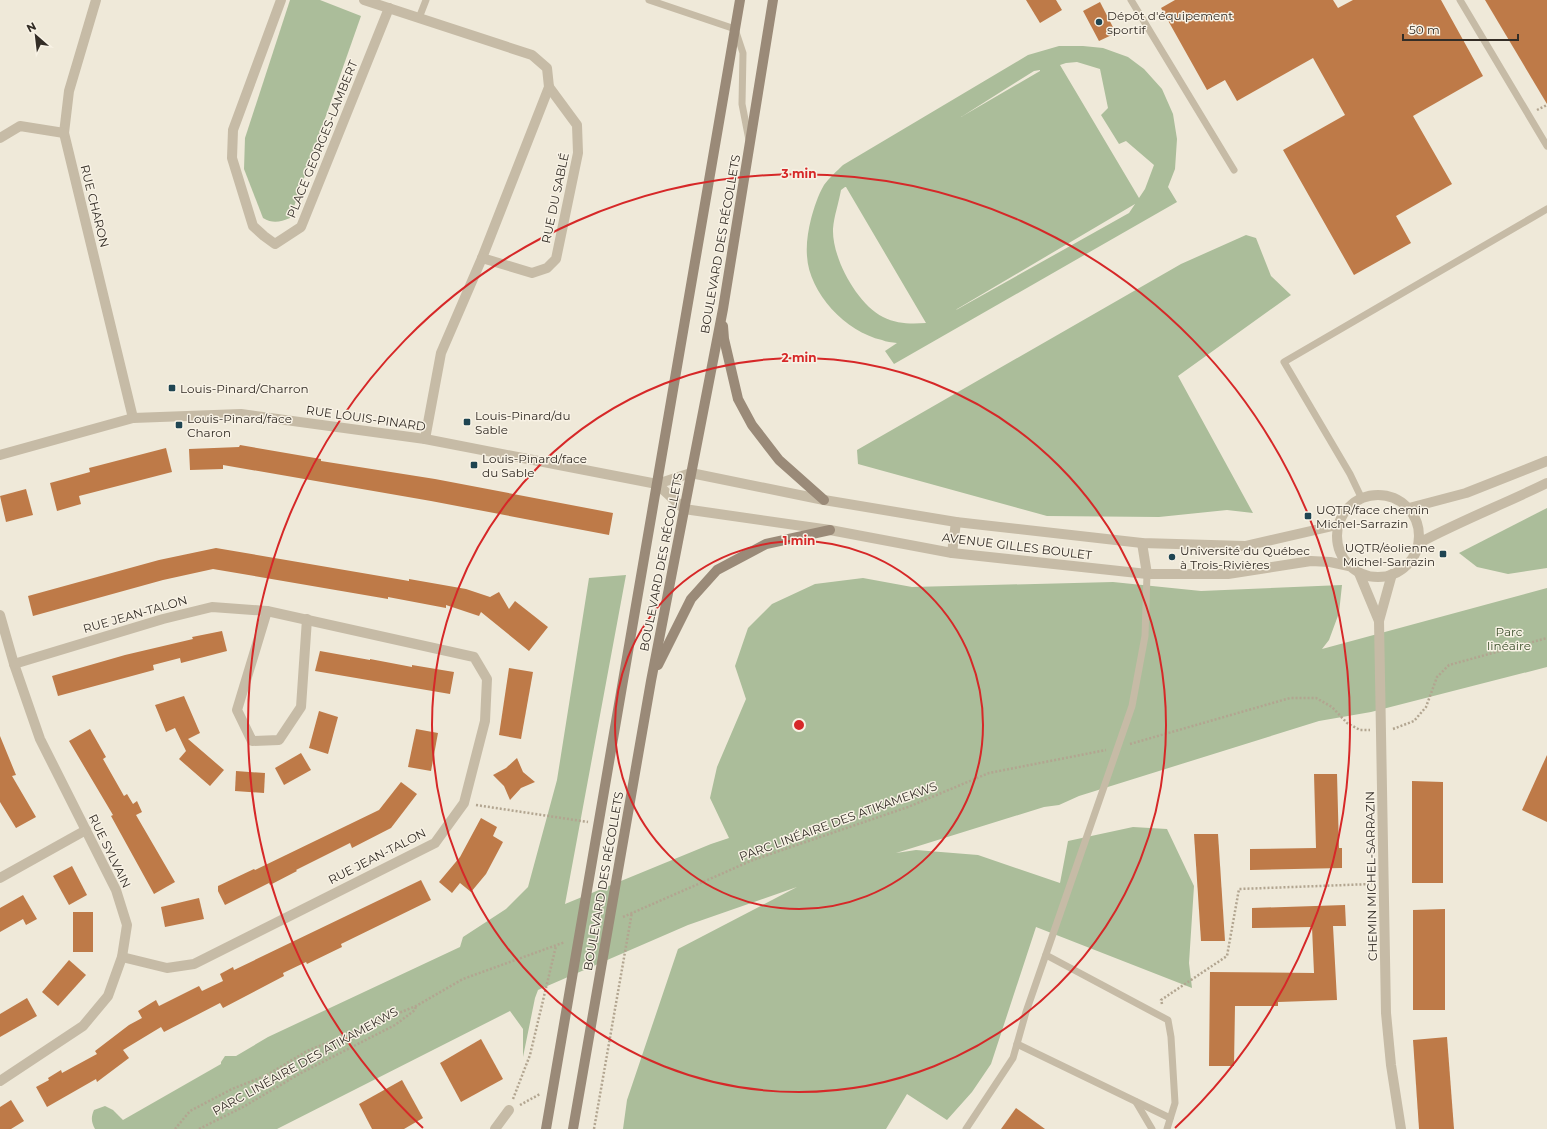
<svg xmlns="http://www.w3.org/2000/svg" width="1547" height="1129" viewBox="0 0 1547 1129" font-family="Montserrat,sans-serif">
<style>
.green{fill:#abbd9a;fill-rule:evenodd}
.building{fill:#be7a48}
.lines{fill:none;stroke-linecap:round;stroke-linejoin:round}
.path{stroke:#b2a590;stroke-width:2.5;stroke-dasharray:2 2;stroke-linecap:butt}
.service{stroke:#c6bba6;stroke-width:7}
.minor{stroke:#c6bba6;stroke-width:10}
.secondary{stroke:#9a8a78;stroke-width:10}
.ring{fill:none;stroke:#d62828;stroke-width:2}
.poi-dot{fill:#1f4552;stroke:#f8f2e5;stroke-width:1.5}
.labels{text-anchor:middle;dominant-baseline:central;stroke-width:3;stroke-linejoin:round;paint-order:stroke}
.poi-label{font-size:12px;fill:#332d26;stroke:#f8f2e5;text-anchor:start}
.street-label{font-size:12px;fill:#332d26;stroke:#f8f2e5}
.park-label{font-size:12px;fill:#3c502c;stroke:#f8f2e5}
.centre{fill:#d62828;stroke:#f8f2e5;stroke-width:2}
.ring-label{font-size:12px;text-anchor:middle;font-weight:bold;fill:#d62828;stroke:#f8f2e5;stroke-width:3;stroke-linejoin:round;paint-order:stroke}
</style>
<rect width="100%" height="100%" fill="#efe9d9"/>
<!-- green -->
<g class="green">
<path d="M290,0H320L361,16L290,218C280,222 273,224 263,218L244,169L245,138Z"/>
<path d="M1059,46H1083L1103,48L1128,57L1144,69L1162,89L1173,114L1177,139L1175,169L1168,187L1177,202L894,364L885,351L897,343C892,342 886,342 882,340C846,332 809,293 807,256C806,244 808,231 811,219C814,208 818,195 824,185C829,178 837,171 843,165L1028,55ZM1077,62L1100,69L1108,108L1101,115L1119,144L1126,141L1154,165L1145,189L1139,198L1060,65L1066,63ZM1040,70V71L961,117L1034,71ZM845,187H846L926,323C911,324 897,324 883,317C857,304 832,258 833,229C834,216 839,202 841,190ZM1135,204L1129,213L956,310L957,309Z"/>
<path d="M1246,235L1256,238L1271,276L1291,295L1178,376L1253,513L1227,510L1159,517L1047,516L858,464L857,450L1181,264Z"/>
<path d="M1547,508V568L1508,574L1477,567L1459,553Z"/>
<path d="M626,575L565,904L711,844L729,838L710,798L717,767L746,699L735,666L748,628L772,604L815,584L863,578L912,587L1113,582L1201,591L1342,585L1339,613L1329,640L1322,649L1547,588V667L1371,712L1319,721L1079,796L1059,805L1044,807L896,853L916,850L978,855L1060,883L1068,841L1133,827L1167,829L1194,886L1189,963L1192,988L1036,927L991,1064L972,1092L947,1120L907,1094L886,1129H623L627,1100L678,949L797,887L688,925L538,990L535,998L523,1057V1029L510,1011L277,1129H95C91,1122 91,1117 94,1110L105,1106L113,1110L123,1120L221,1064V1062L225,1056H236L268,1037L460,947L463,937L506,909L528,887L557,780L589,578Z"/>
</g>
<!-- building -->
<g class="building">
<path d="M1026,0H1056L1062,10L1040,23Z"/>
<path d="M1175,0H1333L1338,8L1353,0H1441L1483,76L1413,116L1452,184L1396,216L1411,243L1354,275L1283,150L1345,115L1313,58L1237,101L1225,80L1207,90L1161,8Z"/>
<path d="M1485,0H1547V104Z"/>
<path d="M1100,2L1116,33L1099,41L1083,11Z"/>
<path d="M240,445L321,459V461L435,479L613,513L609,535L431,501L223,465V469L190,470L189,449L239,447Z"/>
<path d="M166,448L172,472L79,496L81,504L57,511L50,483L90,472L89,468Z"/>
<path d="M26,489L33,515L6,522L0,496Z"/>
<path d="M216,548L409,581V579L466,589L490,597L499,592L509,609L515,601L548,627L529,651L481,612L479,616L446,605V608L388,597V599L213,569L163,580L33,616L28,596L159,560Z"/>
<path d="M222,631L227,651L181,663L180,658L153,665L154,670L58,696L52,676L125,655L193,639L192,637Z"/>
<path d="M320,651L370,660V659L412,667V665L454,672L450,694L315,671Z"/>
<path d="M509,668L533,672L521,739L499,735Z"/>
<path d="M184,696L200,733L188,739L224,770L210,786L179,759L186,751L175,728L166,732L155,705Z"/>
<path d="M319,711L338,717L328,754L309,748Z"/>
<path d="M90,729L106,757L103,759L124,796L127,794L133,804L137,801L142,812L136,815L175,882L154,894L111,816L113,815L69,741Z"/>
<path d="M416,729L438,733L431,771L408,767Z"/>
<path d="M0,736L16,775L12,776L36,817L16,828L0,802Z"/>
<path d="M301,753L311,770L284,785L275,768Z"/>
<path d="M1547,755V822L1522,810Z"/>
<path d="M517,758L523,772L535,782L521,788L510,800L504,786L493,775L506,768Z"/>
<path d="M236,771L265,773L264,793L235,791Z"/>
<path d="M1314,774H1337L1339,848H1342V868L1250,870V849L1316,848Z"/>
<path d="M1412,781L1443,782V883H1412Z"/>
<path d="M401,782L417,794L391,828L352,848L350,843L296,870L297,871L270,885L269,883L225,905L218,891V886L254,869L255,870L379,810Z"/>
<path d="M481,818L497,827L493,836L503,842L486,874L471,892L460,883L452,893L439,882L460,857Z"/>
<path d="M1194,834H1218L1225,941H1201Z"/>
<path d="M72,866L87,895L69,905L53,876Z"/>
<path d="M421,880L431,900L341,944L342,947L307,964L306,962L283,973L284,976L223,1008L220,1003L164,1032L161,1027L123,1050L129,1058L97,1082L96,1079L47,1107L36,1087L49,1080L48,1078L61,1070L62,1073L97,1054L95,1051L129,1025L142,1018L138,1011L156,1000L159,1006L199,986L202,991L223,981L220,974L233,967L234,970Z"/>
<path d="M23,895L37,919L26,925L23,919L0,932V908Z"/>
<path d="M199,898L204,919L165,927L161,907Z"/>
<path d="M1345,905L1346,926H1333L1337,1000L1278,1002V1006H1235L1234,1066H1209L1210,972L1314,973L1312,927L1252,928V908Z"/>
<path d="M1445,909V1010H1413V910Z"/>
<rect x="73" y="912" width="20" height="40"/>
<path d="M69,960L86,975L58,1006L42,992Z"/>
<path d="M27,998L37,1016L0,1037V1014Z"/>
<path d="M1447,1037L1454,1129H1419L1413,1040Z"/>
<path d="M481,1039L503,1079L461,1102L440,1063Z"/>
<path d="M402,1080L423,1118L404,1129H372L359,1104Z"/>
<path d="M11,1100L24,1121L11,1129H0V1107Z"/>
<path d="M1016,1108L1045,1129H1001Z"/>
</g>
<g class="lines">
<!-- path -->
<g class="path">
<path d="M1537,110L1547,105"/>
<path d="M1393,729L1414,721L1426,707L1437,677L1449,665L1547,638"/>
<path d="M1130,744L1290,698H1316L1332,707L1347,723L1360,730H1370"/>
<path d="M476,805L588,822"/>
<path d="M623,917L753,860L908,807L989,773L1106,750"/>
<path d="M1162,1004L1161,1000L1227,956L1239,889L1372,884"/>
<path d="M513,1099L530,1055L556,946"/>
<path d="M520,1105L540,1094"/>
<path d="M175,1129L190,1111L232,1089L267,1075L307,1051L416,1006L463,979L565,942"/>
<path d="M199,1129L243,1107L301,1073L395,1025L415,1010L416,1006"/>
<path d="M594,1129L632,912"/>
</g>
<!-- service -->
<g class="service">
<path d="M649,0L735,29L743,53L742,104L749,140"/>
<path d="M1131,0L1234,170"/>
<path d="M1460,0L1547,146"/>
<path d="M419,18L426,0"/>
<path d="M1361,497L1350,474L1284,362L1547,209"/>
<path d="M1046,955L1168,1020L1171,1037L1175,1103L1167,1129"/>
<path d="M1017,1044L1170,1118"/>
<path d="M1136,1102L1152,1129"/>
<path d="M966,1129L1013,1058L1026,1012L1132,706L1145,636L1147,574"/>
</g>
<!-- minor -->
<g class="minor">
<path d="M96,0L69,91L64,133L133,418"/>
<path d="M281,0L233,130L232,158L253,226L264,236L275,244L301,227L389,8"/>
<path d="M364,0L532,55L547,68L549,87L482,258L441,353L425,439"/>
<path d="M0,138L20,126L64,133"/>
<path d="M482,258L532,273L547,268L556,259L578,153L577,125L549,87"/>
<path d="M0,455L133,418L241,414L425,439L657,484L691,473L824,500L956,522L1142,543L1245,546L1337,525"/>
<path d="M657,484L684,509L830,530L952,553L1147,574H1228L1311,561L1330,562L1349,566"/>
<circle cx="1378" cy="536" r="41"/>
<path d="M1409,508L1466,493L1547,461"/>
<path d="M1142,543L1147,574"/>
<path d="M1419,543C1460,521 1504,504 1547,483"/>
<path d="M952,553L956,522"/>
<path d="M1359,573L1379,621L1392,574"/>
<path d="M267,611L237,710L252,741L279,740L301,707L307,619"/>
<path d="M0,615L14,664L40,739L116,890L127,925L122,957L108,996L83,1026L0,1081"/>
<path d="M1379,621L1386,1013L1391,1065L1401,1129"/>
<path d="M14,664L163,619L212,607L267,611L474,657L487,679L485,721L464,803L435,843L194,964L167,968L122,957"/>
<path d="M0,878L86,830"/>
<path d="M495,1129L509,1110"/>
</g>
<!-- secondary -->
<g class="secondary">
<path d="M723,326L724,339L738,399L752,425L779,460L824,500"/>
<path d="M658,665L691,599L717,570L766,544L830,530"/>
<path d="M546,1129L740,0"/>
<path d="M573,1129L651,681L723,309L773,0"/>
</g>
</g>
<!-- distance rings -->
<g class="ring">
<circle cx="799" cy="725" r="184"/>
<circle cx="799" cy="725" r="367"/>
<path d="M423 1128A551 551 0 1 1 1175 1128"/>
</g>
<!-- markers -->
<g class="poi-dot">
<circle cx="1099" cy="22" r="4"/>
<rect x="168" y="384" width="8" height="8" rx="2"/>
<rect x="463" y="418" width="8" height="8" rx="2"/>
<rect x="175" y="421" width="8" height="8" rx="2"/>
<rect x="470" y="461" width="8" height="8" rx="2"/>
<rect x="1304" y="512" width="8" height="8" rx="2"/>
<rect x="1439" y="550" width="8" height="8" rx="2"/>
<circle cx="1172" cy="557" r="4"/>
</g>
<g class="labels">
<!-- poi labels -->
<g class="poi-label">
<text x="1107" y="15">Dépôt d'équipement<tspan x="1107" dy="14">sportif</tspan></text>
<text x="180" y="388">Louis-Pinard/Charron</text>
<text x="475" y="415">Louis-Pinard/du<tspan x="475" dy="14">Sable</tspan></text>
<text x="187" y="418">Louis-Pinard/face<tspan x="187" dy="14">Charon</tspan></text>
<text x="482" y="458">Louis-Pinard/face<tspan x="482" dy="14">du Sable</tspan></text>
<text x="1316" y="509">UQTR/face chemin<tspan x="1316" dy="14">Michel-Sarrazin</tspan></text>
<text x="1435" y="547" text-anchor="end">UQTR/éolienne<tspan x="1435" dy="14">Michel-Sarrazin</tspan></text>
<text x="1180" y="550">Université du Québec<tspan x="1180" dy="14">à Trois-Rivières</tspan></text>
</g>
<!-- street labels -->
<g class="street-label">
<text transform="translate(322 139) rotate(-68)">PLACE GEORGES-LAMBERT</text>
<text transform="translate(555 198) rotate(-78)">RUE DU SABLÉ</text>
<text transform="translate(95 206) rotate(76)">RUE CHARON</text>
<text transform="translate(720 244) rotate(-80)">BOULEVARD DES RÉCOLLETS</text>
<text transform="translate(366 418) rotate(8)">RUE LOUIS-PINARD</text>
<text transform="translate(1017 546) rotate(7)">AVENUE GILLES BOULET</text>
<text transform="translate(661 562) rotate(-79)">BOULEVARD DES RÉCOLLETS</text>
<text transform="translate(135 614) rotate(-16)">RUE JEAN-TALON</text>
<text transform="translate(838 821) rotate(-20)">PARC LINÉAIRE DES ATIKAMEKWS</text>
<text transform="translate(110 851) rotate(64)">RUE SYLVAIN</text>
<text transform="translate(377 856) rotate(-27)">RUE JEAN-TALON</text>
<text transform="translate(1371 876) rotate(-91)">CHEMIN MICHEL-SARRAZIN</text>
<text transform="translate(603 881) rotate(-80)">BOULEVARD DES RÉCOLLETS</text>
<text transform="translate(305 1061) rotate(-29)">PARC LINÉAIRE DES ATIKAMEKWS</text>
</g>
<!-- park labels -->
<g class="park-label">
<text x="1509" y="631">Parc<tspan x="1509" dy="14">linéaire</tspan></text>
</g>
</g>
<circle cx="799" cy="725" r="6" class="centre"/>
<g class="ring-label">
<text x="799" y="178">3 min</text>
<text x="799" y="362">2 min</text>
<text x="799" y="545">1 min</text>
</g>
<!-- north arrow -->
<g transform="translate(36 36) rotate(332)" stroke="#f8f2e5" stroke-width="3" paint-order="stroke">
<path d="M0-3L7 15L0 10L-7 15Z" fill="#332d26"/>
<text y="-6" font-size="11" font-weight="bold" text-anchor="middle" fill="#332d26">N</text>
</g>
<!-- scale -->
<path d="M1403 34v6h115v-6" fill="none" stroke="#332d26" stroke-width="2"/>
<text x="1409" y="34" font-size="12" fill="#332d26" stroke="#f8f2e5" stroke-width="3" paint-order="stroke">50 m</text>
</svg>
